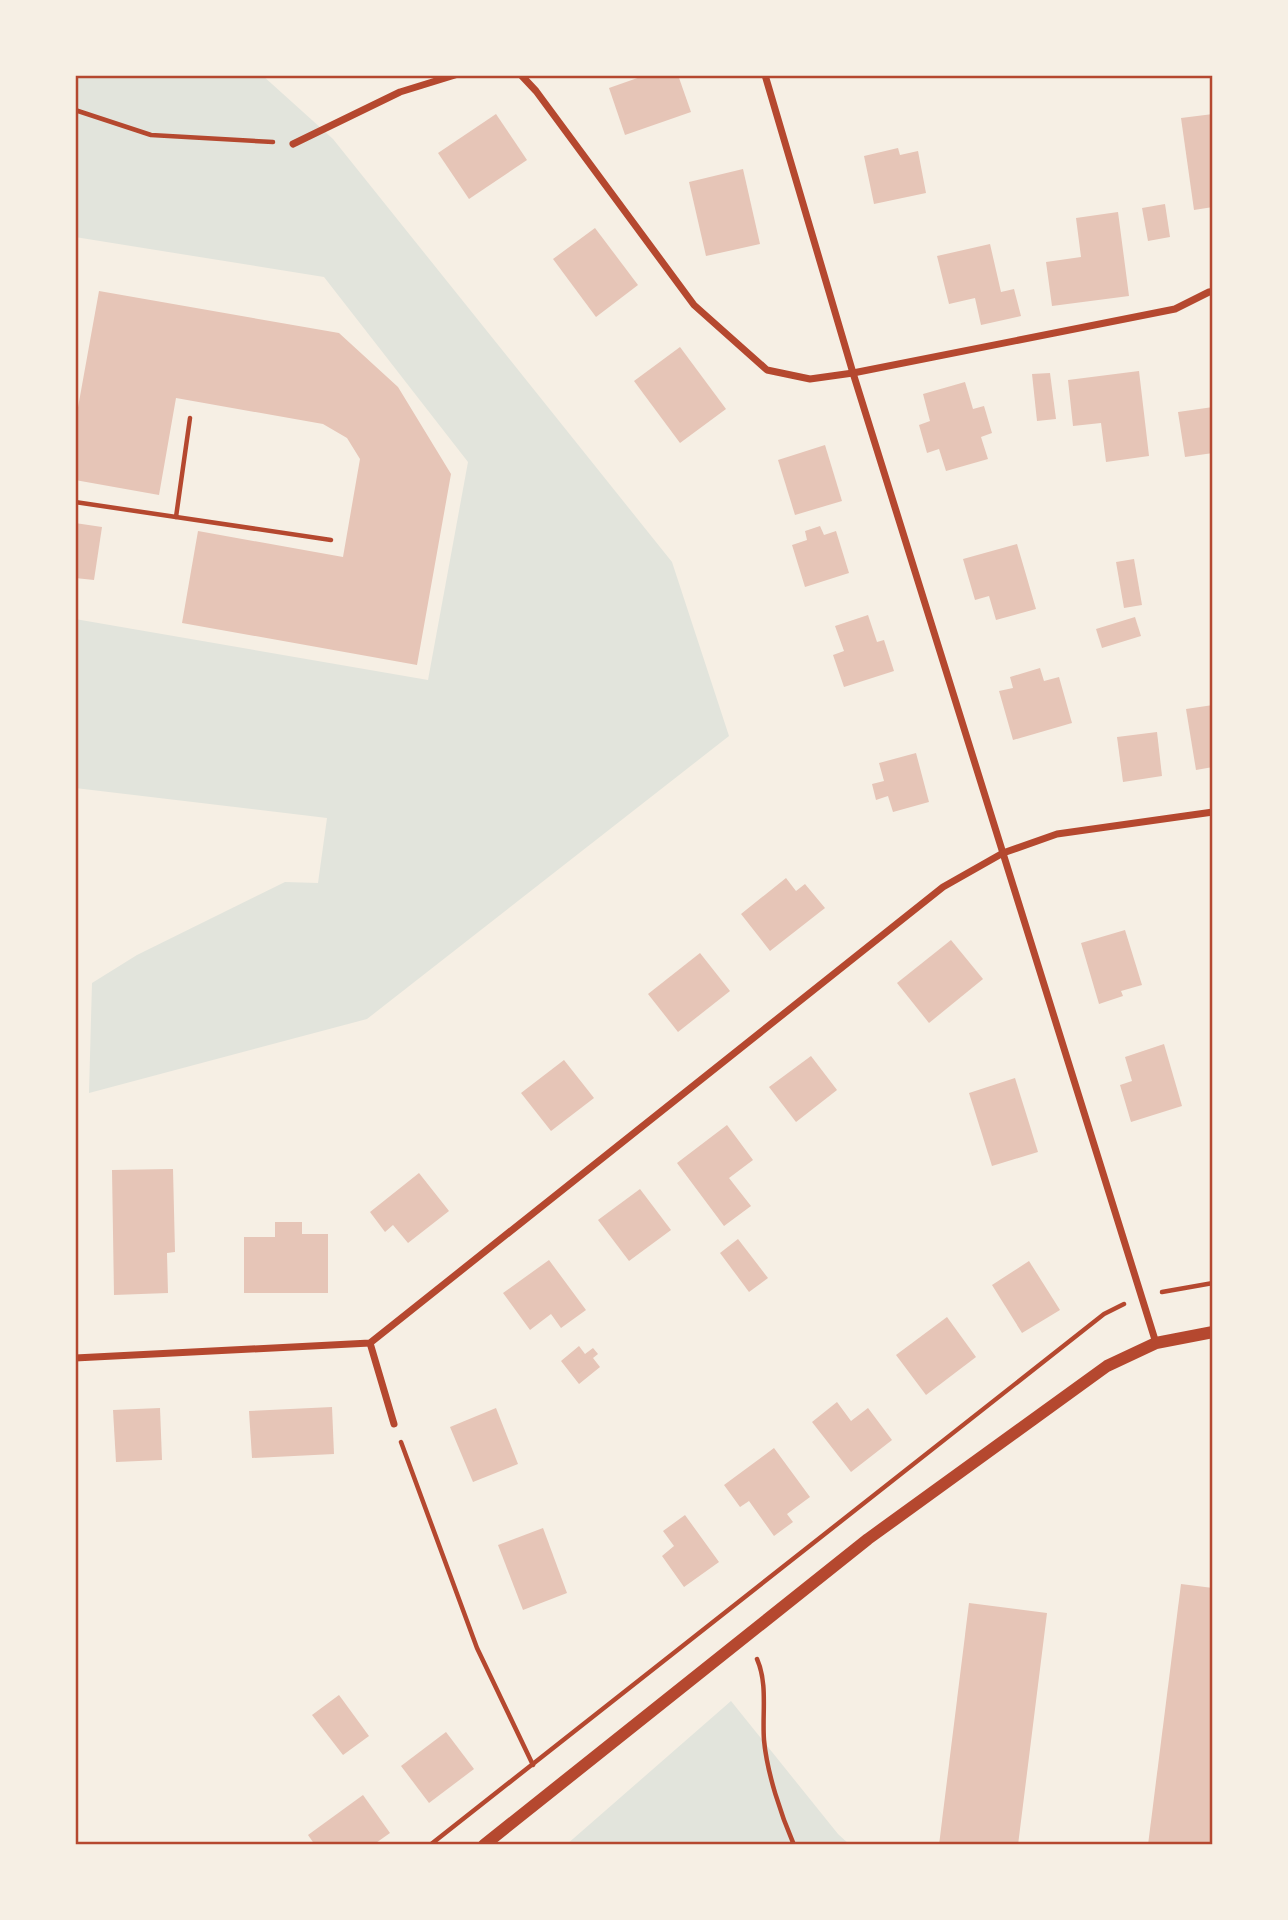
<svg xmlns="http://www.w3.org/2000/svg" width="1288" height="1920" viewBox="0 0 1288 1920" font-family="'Alegreya Sans',sans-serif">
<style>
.green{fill:#e2e4dc}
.building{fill:#e6c5b7}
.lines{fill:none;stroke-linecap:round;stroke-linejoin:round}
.path{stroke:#b5482f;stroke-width:4.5}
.minor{stroke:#b5482f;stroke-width:7}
.tertiary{stroke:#b5482f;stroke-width:12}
.neatline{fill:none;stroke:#b5482f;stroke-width:2.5}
</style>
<rect width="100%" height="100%" fill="#f6efe4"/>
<!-- green -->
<g class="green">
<path d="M75,75H262L333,139L672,562L729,736L367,1019L89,1093L92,983L137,955L285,882L318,883L327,818L75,788V619L428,680L468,462L324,277L75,237Z"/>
<path d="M731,1701L838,1834L850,1845H566Z"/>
</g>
<!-- building -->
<g class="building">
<path d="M646,75H678L691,112L625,135L609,88Z"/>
<path d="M496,114L527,160L469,199L438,153Z"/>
<path d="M1213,114V207L1194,210L1181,118Z"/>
<path d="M898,148L900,155L918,151L926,193L874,204L864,156Z"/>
<path d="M743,169L760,244L706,256L689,182Z"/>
<path d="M1165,204L1170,237L1148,241L1142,208Z"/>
<path d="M1118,212L1129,296L1052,306L1046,262L1081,257L1076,218Z"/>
<path d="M595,228L638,285L596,317L553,259Z"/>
<path d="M990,244L1001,292L1014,289L1021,316L981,325L975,298L949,304L937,256Z"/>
<path d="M99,291L339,333L398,387L451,474L417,665L182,623L198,531L343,557L360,459L347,438L323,424L176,398L159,495L75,480V424Z"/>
<path d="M680,347L726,409L680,443L634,381Z"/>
<path d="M1139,371L1149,456L1106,462L1101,423L1073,426L1068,380Z"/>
<path d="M1050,373L1056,419L1037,421L1032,374Z"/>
<path d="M965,382L973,409L984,406L992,433L981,437L988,459L946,471L939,449L927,453L919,425L930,421L923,394Z"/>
<path d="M1213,407V453L1185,457L1178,412Z"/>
<path d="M825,445L842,501L795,515L778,460Z"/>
<path d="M75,523L102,527L94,580L75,578Z"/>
<path d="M820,526L824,535L836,531L849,573L805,587L792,545L807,540L805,531Z"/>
<path d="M1017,544L1036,609L996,620L989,596L975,600L963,559Z"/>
<path d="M1134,559L1142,605L1124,608L1116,562Z"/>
<path d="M868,615L877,642L884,640L894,671L844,687L833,655L844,651L835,626Z"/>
<path d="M1135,617L1141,636L1102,648L1096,629Z"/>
<path d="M1040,668L1044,681L1059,677L1072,723L1013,740L999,691L1013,688L1010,677Z"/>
<path d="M1213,705V767L1196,770L1186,709Z"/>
<path d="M1157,732L1162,776L1123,782L1117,737Z"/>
<path d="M916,753L929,802L893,812L888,796L876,800L872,784L884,781L879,763Z"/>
<path d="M786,878L796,891L805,884L825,908L770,951L741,914Z"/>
<path d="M1125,930L1142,985L1121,991L1123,996L1099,1004L1081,943Z"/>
<path d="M951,940L983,979L929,1023L897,983Z"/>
<path d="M700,953L730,991L678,1032L648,994Z"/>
<path d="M1164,1044L1182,1106L1131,1122L1120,1085L1132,1081L1125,1057Z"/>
<path d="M811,1056L837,1090L796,1122L769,1087Z"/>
<path d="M564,1060L594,1098L551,1131L521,1093Z"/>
<path d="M1015,1078L1038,1152L992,1166L969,1093Z"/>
<path d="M727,1125L753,1160L729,1178L751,1206L724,1226L677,1163Z"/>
<path d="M173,1169L175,1252L167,1253L168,1293L114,1295L112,1170Z"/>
<path d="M419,1173L449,1211L408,1243L393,1225L385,1232L370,1212Z"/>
<path d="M640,1189L671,1230L629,1261L598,1220Z"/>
<path d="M275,1222H302V1234H328V1293H244V1237H275Z"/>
<path d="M738,1239L768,1278L749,1292L720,1253Z"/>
<path d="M549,1260L586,1310L561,1328L551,1314L530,1330L503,1293Z"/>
<path d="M1029,1261L1060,1310L1022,1333L992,1285Z"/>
<path d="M947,1317L976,1357L926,1395L896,1355Z"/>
<path d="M579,1346L585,1354L593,1348L598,1354L593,1358L600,1367L579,1384L561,1361Z"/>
<path d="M837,1402L851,1421L868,1408L892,1440L851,1472L812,1422Z"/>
<path d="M332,1407L334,1454L252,1458L249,1411Z"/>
<path d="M160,1408L162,1460L116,1462L113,1410Z"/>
<path d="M496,1408L518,1464L473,1482L450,1427Z"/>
<path d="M774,1448L810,1497L787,1514L793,1522L774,1536L749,1501L740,1507L724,1485Z"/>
<path d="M685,1515L719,1562L684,1587L662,1556L674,1546L663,1531Z"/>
<path d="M543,1528L567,1593L523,1610L498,1545Z"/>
<path d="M1181,1584L1213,1588V1845H1148Z"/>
<path d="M969,1603L1047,1613L1018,1845H939Z"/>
<path d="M339,1695L369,1736L343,1755L312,1715Z"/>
<path d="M446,1732L474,1769L429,1803L401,1766Z"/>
<path d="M363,1795L390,1833L373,1845H315L308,1835Z"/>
</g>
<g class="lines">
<!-- path -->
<g class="path">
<path d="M75,110L151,135L273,142"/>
<path d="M75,502L331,540"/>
<path d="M176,517L190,418"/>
<path d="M1162,1292L1213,1283"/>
<path d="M401,1442L477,1648L533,1765"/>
<path d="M757,1659C768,1684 762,1713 764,1740C767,1773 781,1815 794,1845"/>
<path d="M430,1845L1104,1314L1124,1304"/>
</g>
<!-- minor -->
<g class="minor">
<path d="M521,75L536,91L694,305L767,370L810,379L853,373L1175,309L1209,292"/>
<path d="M765,75L853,373L1156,1343"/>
<path d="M293,144L400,92L455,75"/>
<path d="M370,1343L394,1424"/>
<path d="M75,1358L370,1343L943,887L1003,853L1057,834L1213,812"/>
</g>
<!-- tertiary -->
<path class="tertiary" d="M484,1845L868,1539L1107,1366L1156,1343L1213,1332"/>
</g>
<!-- border -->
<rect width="1288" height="1920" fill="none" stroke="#f6efe4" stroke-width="154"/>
<rect x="77" y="77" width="1134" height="1766" class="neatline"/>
</svg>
